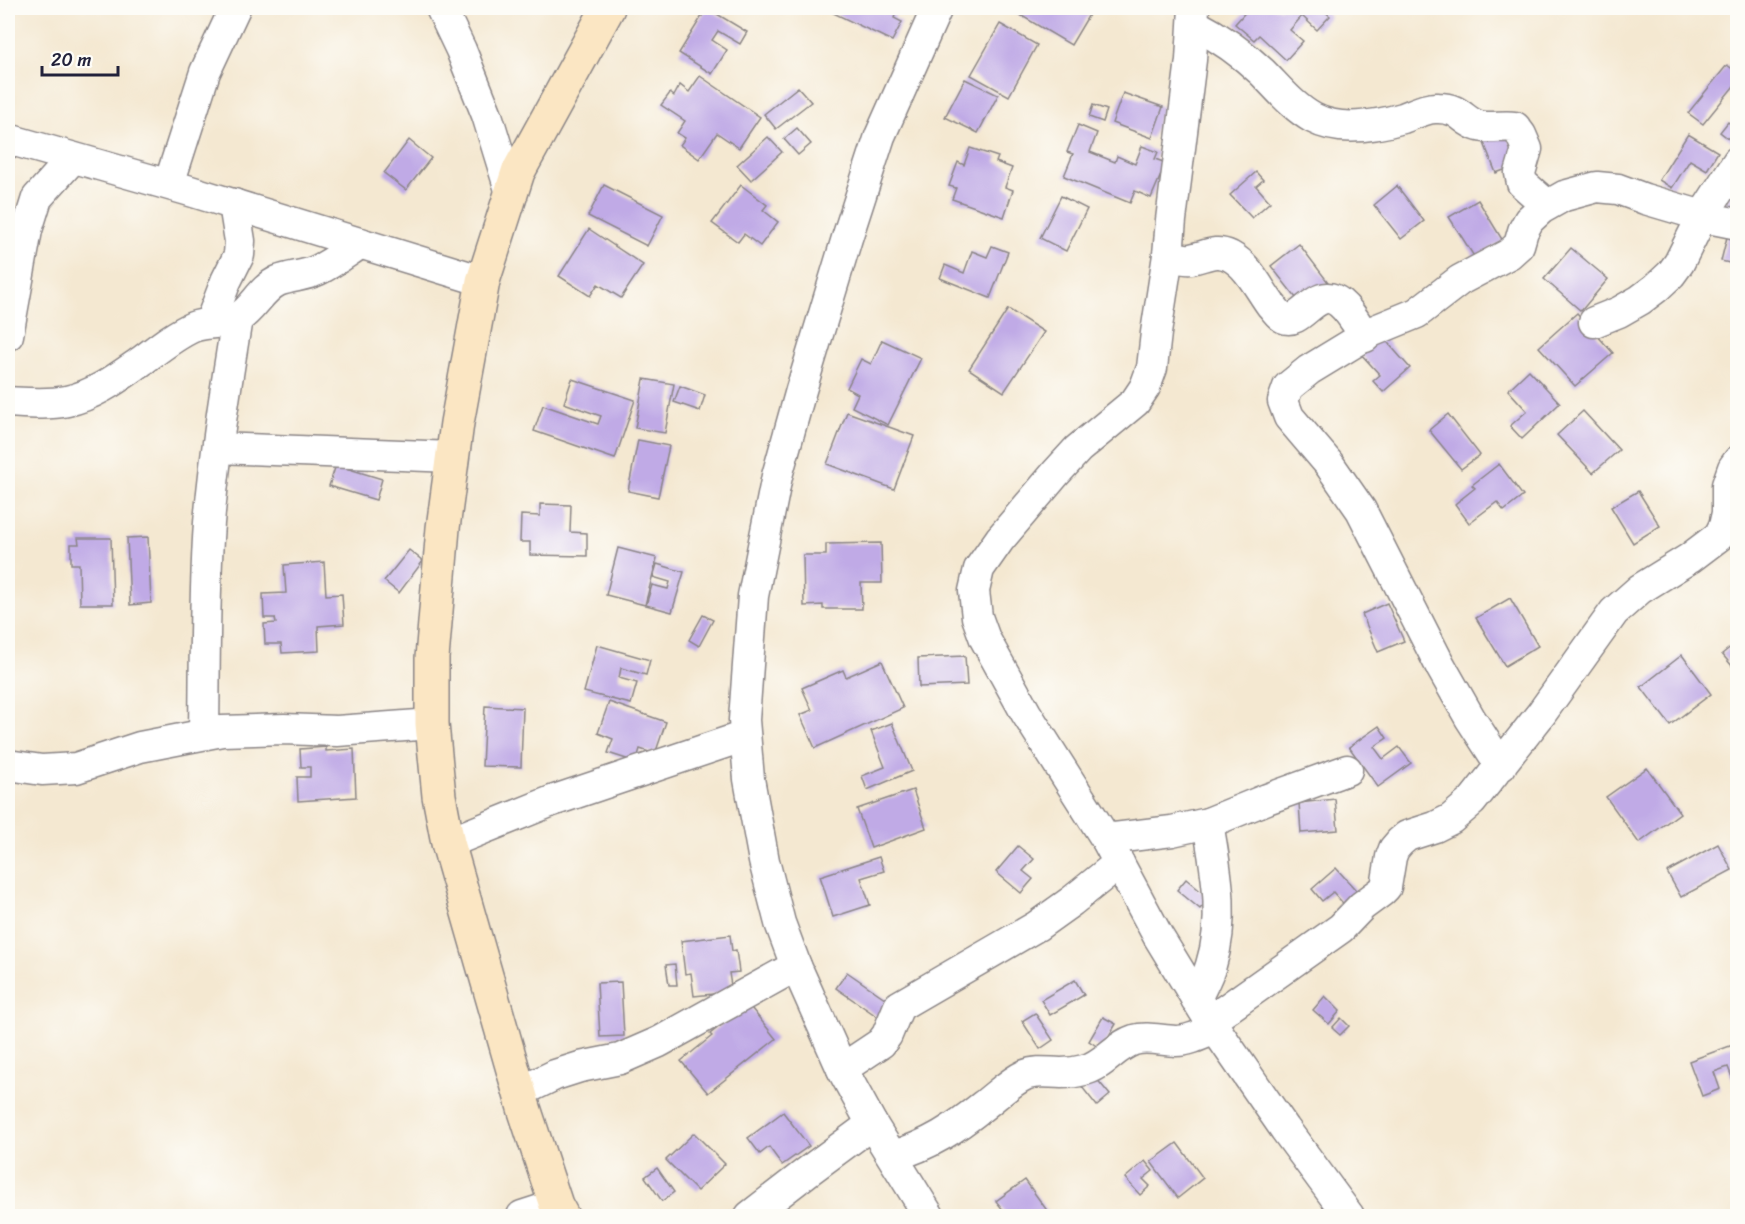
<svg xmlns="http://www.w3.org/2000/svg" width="1745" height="1224" viewBox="0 0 1745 1224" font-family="Sriracha,sans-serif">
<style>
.building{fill:#c0aae6}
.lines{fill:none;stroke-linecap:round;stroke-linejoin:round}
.street-casing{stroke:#8b8586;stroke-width:33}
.secondary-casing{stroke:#8b8586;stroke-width:36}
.street{stroke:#fff;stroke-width:30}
.secondary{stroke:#fbe6c3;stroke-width:33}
</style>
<rect width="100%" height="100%" fill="#fdfcf7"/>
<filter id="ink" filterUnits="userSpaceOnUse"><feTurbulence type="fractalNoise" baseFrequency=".0167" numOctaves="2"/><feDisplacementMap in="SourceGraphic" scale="12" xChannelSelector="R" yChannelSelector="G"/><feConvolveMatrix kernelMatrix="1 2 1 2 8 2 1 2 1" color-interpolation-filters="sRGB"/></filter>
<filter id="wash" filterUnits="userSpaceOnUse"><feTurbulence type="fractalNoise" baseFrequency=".008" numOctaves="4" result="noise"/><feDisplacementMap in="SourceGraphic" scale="24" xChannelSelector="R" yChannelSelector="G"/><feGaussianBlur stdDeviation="1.35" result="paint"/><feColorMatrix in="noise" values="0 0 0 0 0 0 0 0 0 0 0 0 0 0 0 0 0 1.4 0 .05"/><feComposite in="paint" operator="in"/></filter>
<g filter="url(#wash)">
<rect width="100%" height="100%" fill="#f4e8d1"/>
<g id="blocks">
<!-- building -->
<g class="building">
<path d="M707,8L747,32L740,44L718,31L712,40L727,50L712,74L679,53Z"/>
<path d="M828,8H873L884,13L887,8H898L894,18L902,22L892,41L827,10Z"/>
<path d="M1011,8H1081L1090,13L1071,45L1010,9Z"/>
<path d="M1249,8H1323L1322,9L1330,16L1317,30L1302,16L1290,30L1303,41L1286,60L1259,35L1254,40L1235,24Z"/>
<path d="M1000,24L1037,45L1009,96L971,75Z"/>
<path d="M1727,65L1738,73V81L1703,124L1688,113Z"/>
<path d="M700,76L760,117L739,148L717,133L699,159L680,145L685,138L677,133L685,121L661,105L670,93L674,96L680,85L689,92Z"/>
<path d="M965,79L998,95L978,133L945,117Z"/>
<path d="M798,87L811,102L776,129L764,114Z"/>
<path d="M1123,93L1163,107L1152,138L1112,123Z"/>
<path d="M1093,105L1107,110L1103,122L1089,117Z"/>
<path d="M1728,122L1738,130V146L1720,132Z"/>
<path d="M1078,125L1097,133L1090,152L1115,162L1117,156L1135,164L1142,146L1158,152L1155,159L1166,163L1151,198L1135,191L1130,203L1064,176L1073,154L1067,152Z"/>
<path d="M797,128L811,144L798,155L784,139Z"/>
<path d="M1505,129L1520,164L1496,173L1482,138Z"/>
<path d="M1688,134L1718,152L1707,170L1690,160L1672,188L1659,180Z"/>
<path d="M768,137L782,152L751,180L737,165Z"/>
<path d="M409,140L431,158L406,190L384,173Z"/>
<path d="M970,148L998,157L996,162L1012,168L1005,187L1013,190L1004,217L952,199L956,188L949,186L958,162L964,165Z"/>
<path d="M1256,172L1263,180L1256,186L1270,202L1252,218L1230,195Z"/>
<path d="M1738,176V216L1722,209Z"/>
<path d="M604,185L663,215L647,246L588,216Z"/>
<path d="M741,185L767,205L763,210L778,222L760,246L744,234L738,242L712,223Z"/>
<path d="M1397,186L1424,221L1401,239L1374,205Z"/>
<path d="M1061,196L1087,209L1066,251L1040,238Z"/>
<path d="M1478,200L1503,241L1475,258L1449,217Z"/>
<path d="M589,229L643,265L621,298L598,284L590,296L559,276Z"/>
<path d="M1729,229L1738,231V265L1721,261Z"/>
<path d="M1299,244L1328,282L1300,303L1271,266Z"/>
<path d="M992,246L1008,252L990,298L940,278L945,265L964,273L972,251L987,257Z"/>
<path d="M1571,248L1608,279L1581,311L1544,279Z"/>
<path d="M1008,309L1044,332L1004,392L969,369Z"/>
<path d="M1577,313L1613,353L1575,386L1539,347Z"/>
<path d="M1382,336L1410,368L1383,392L1373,381L1380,375L1361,354Z"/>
<path d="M882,340L921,358L888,425L852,407L858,394L847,388L861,359L871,364Z"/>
<path d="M1529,370L1560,403L1522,439L1510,426L1527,411L1508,390Z"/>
<path d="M572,379L635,400L615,459L534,431L543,405L598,424L601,416L564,403Z"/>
<path d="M644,379L674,384L665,433L635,428Z"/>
<path d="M680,386L705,395L700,411L674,402Z"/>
<path d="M1583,411L1619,450L1593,473L1557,435Z"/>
<path d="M847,412L914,436L894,489L827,464Z"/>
<path d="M1448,414L1480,455L1461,469L1429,430Z"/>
<path d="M638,440L669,446L658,497L628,491Z"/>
<path d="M1499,464L1523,496L1504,511L1497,502L1469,523L1455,504L1475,488L1472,485Z"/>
<path d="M336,465L382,479L376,500L329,486Z"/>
<path d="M1638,491L1660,526L1633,543L1611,507Z"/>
<path d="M540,504L571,505L570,532L587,533V556L530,555V542H520L521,515L540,516Z"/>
<path d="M148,537L151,603L130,605L127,538Z"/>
<path d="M78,538H111L113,604H80L79,564H71V544H79Z"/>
<path d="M881,543L882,583H861L862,609H823V605L804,606L803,555H826V544Z"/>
<path d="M618,548L657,558L645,605L606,595Z"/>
<path d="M409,550L423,561L399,593L384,581Z"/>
<path d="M324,562L326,595L342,594L344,624L318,626L319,651L282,653L281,644H265L264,624L276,623L275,618H264L263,594L286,593L284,565Z"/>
<path d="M657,564L684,572L672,612L646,605L652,585L668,589L670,582L653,577Z"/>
<path d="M1510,598L1538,646L1505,666L1476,618Z"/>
<path d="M1387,603L1404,641L1378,652L1362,614Z"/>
<path d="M703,615L713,620L699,646L689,640Z"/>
<path d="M1738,641V673L1722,654Z"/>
<path d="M597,645L650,660L646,675L621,668L619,678L637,683L631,704L584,692Z"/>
<path d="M1682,655L1711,694L1670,725L1641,687Z"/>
<path d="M965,656L967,685L919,687L918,658Z"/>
<path d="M882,661L903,708L815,748L800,715L812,710L802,688L843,670L846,677Z"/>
<path d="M609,702L666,722L655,754L640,749L636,762L608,753L613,739L598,733Z"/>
<path d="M485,706L523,708L521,767L482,766Z"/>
<path d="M892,723L912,771L867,790L862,776L885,767L871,731Z"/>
<path d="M1379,726L1387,738L1374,747L1383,759L1399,747L1411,763L1378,787L1349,747Z"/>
<path d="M326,747V751L354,749L356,797L298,801L297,777H310V767H301L300,749Z"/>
<path d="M1647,768L1680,813L1639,843L1606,797Z"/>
<path d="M913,790L926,828L871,848L857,809Z"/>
<path d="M1335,799L1338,830L1301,833L1299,803Z"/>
<path d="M1718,844L1732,870L1681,897L1667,872Z"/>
<path d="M1018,846L1034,859L1023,871L1033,879L1021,893L996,872Z"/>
<path d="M879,857L884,871L861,878L870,905L833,917L820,876Z"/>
<path d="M1336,868L1363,898L1349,910L1333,892L1322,901L1312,889Z"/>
<path d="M1186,879L1209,898L1200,909L1177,890Z"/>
<path d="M730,935L732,951L736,950L739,972L729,973L732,992L694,996L691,973L685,974L681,941Z"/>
<path d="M675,964L677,985H669L666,965Z"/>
<path d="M847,972L889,1001L878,1017L836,988Z"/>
<path d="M1075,980L1084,995L1050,1015L1041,1000Z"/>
<path d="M621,982L624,1036L600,1037L597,983Z"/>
<path d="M1325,996L1340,1011L1329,1024L1313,1010Z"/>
<path d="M748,1004L776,1039L708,1093L681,1061L712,1036L710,1034Z"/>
<path d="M1035,1013L1053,1040L1040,1049L1022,1021Z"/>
<path d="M1103,1017L1116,1024L1101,1049L1089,1041Z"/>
<path d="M1341,1018L1349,1026L1340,1035L1332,1028Z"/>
<path d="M1738,1043V1093L1728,1067L1714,1072L1720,1089L1702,1096L1689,1061Z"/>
<path d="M1091,1072L1110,1095L1097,1106L1078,1082Z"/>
<path d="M783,1112L809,1146L782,1165L769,1147L760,1154L748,1138Z"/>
<path d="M694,1133L725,1164L697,1191L666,1160Z"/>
<path d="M1177,1143L1203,1178L1178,1198L1151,1162Z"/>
<path d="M1145,1161L1153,1171L1143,1179L1150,1186L1140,1195L1125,1178Z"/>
<path d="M657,1168L674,1192L662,1201L645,1177Z"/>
<path d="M1025,1180L1051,1216H1008L996,1201Z"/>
</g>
</g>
</g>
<g filter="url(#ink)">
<use href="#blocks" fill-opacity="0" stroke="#8b8586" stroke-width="1.5"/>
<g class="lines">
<defs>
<g id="street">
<path d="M441,8L461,50L487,115L511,193"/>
<path d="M1194,8L1191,60L1171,220L1168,255L1156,333L1152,368L1145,387L1135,402L1078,449L1056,473L1000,539L979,569L974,591L977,617L985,639L1026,713L1106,839L1158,936L1210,1021L1285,1129L1349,1216"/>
<path d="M1194,24C1219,37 1242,53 1262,72C1278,88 1293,107 1313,118C1339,132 1376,126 1403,118C1414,114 1427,107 1438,108C1461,108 1462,121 1479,126C1491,129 1503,125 1515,127L1521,135L1527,149L1520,173L1522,183L1547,205"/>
<path d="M8,139L187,190L483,281"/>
<path d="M169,184L205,72L235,8"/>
<path d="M1168,255C1176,257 1183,260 1191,259C1206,256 1215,249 1230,256C1249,266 1259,289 1271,305C1275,309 1279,316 1284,318C1302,326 1316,284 1340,303C1351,312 1358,326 1365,337"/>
<path d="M1594,322L1619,312L1640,300L1656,288L1671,274L1679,263L1703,215L1738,161"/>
<path d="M210,323L226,281L239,255L240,241L234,204"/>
<path d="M8,335L27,230L37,198L73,158"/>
<path d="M8,402C27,403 48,405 67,401C96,395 120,376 143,360C159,348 175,335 193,327C208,321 224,325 238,318C254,308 261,289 278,281C291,276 305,276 318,270C333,263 347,252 361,243"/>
<path d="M218,448L453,457"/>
<path d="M204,734C205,664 204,593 209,523C215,454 226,386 237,318"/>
<path d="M8,765L42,770L76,768L140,747L222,731L284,729L337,731L432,724"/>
<path d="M1501,766L1470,718L1441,667L1361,510L1329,464L1289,417L1283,401L1288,387L1309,370L1373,331L1417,313L1460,280L1509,254L1519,245L1523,231L1529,220L1541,209L1564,196L1597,187L1618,189L1645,199L1713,219L1738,224"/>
<path d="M1106,839L1172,831L1208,823L1267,799L1347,770"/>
<path d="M448,843L552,801L745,736"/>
<path d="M1196,999C1201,988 1208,976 1211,965C1226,917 1216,871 1208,823"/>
<path d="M1210,1021L1341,928L1362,906L1381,892L1386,887L1391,857L1394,849L1400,842L1407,836L1435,827L1451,819L1472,801L1541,714L1614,612L1640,589L1690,558L1719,536L1724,526L1727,513V485L1733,468L1738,461"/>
<path d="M842,1069L881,1043L887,1035L899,1006L1037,926L1072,901L1119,863"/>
<path d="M520,1092L555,1075L580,1067L620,1059L659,1042L796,966"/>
<path d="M893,1156C930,1145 954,1129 984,1105C997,1095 1010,1082 1025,1075C1037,1070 1049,1073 1061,1073C1068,1073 1077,1072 1084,1070C1103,1066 1115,1046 1134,1040C1148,1036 1162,1041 1176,1041C1189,1041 1203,1034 1215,1029"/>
<path d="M522,1216L556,1205"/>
<path d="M750,1216L807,1172L872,1124"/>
<path d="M929,1216L872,1124L842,1069L796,966L780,923L764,861L749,779L744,720L753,596L777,476L801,390L847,238L880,136L937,8"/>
</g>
<path id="secondary" d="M562,1216L556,1205L524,1108L448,843L439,796L432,724V658L443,528L457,423L483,281L518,172L608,8"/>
</defs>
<!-- street casing -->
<use href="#street" class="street-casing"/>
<!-- secondary casing -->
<use href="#secondary" class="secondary-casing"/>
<!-- street -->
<use href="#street" class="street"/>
<!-- secondary -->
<use href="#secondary" class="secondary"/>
</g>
</g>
<!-- margin -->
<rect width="1745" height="1224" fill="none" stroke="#fdfcf7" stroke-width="30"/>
<!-- scale -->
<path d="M42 66v9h76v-9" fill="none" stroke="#22223b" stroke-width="3"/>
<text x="51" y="66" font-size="18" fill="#22223b" stroke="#fdfcf7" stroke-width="4.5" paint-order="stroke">20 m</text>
</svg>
